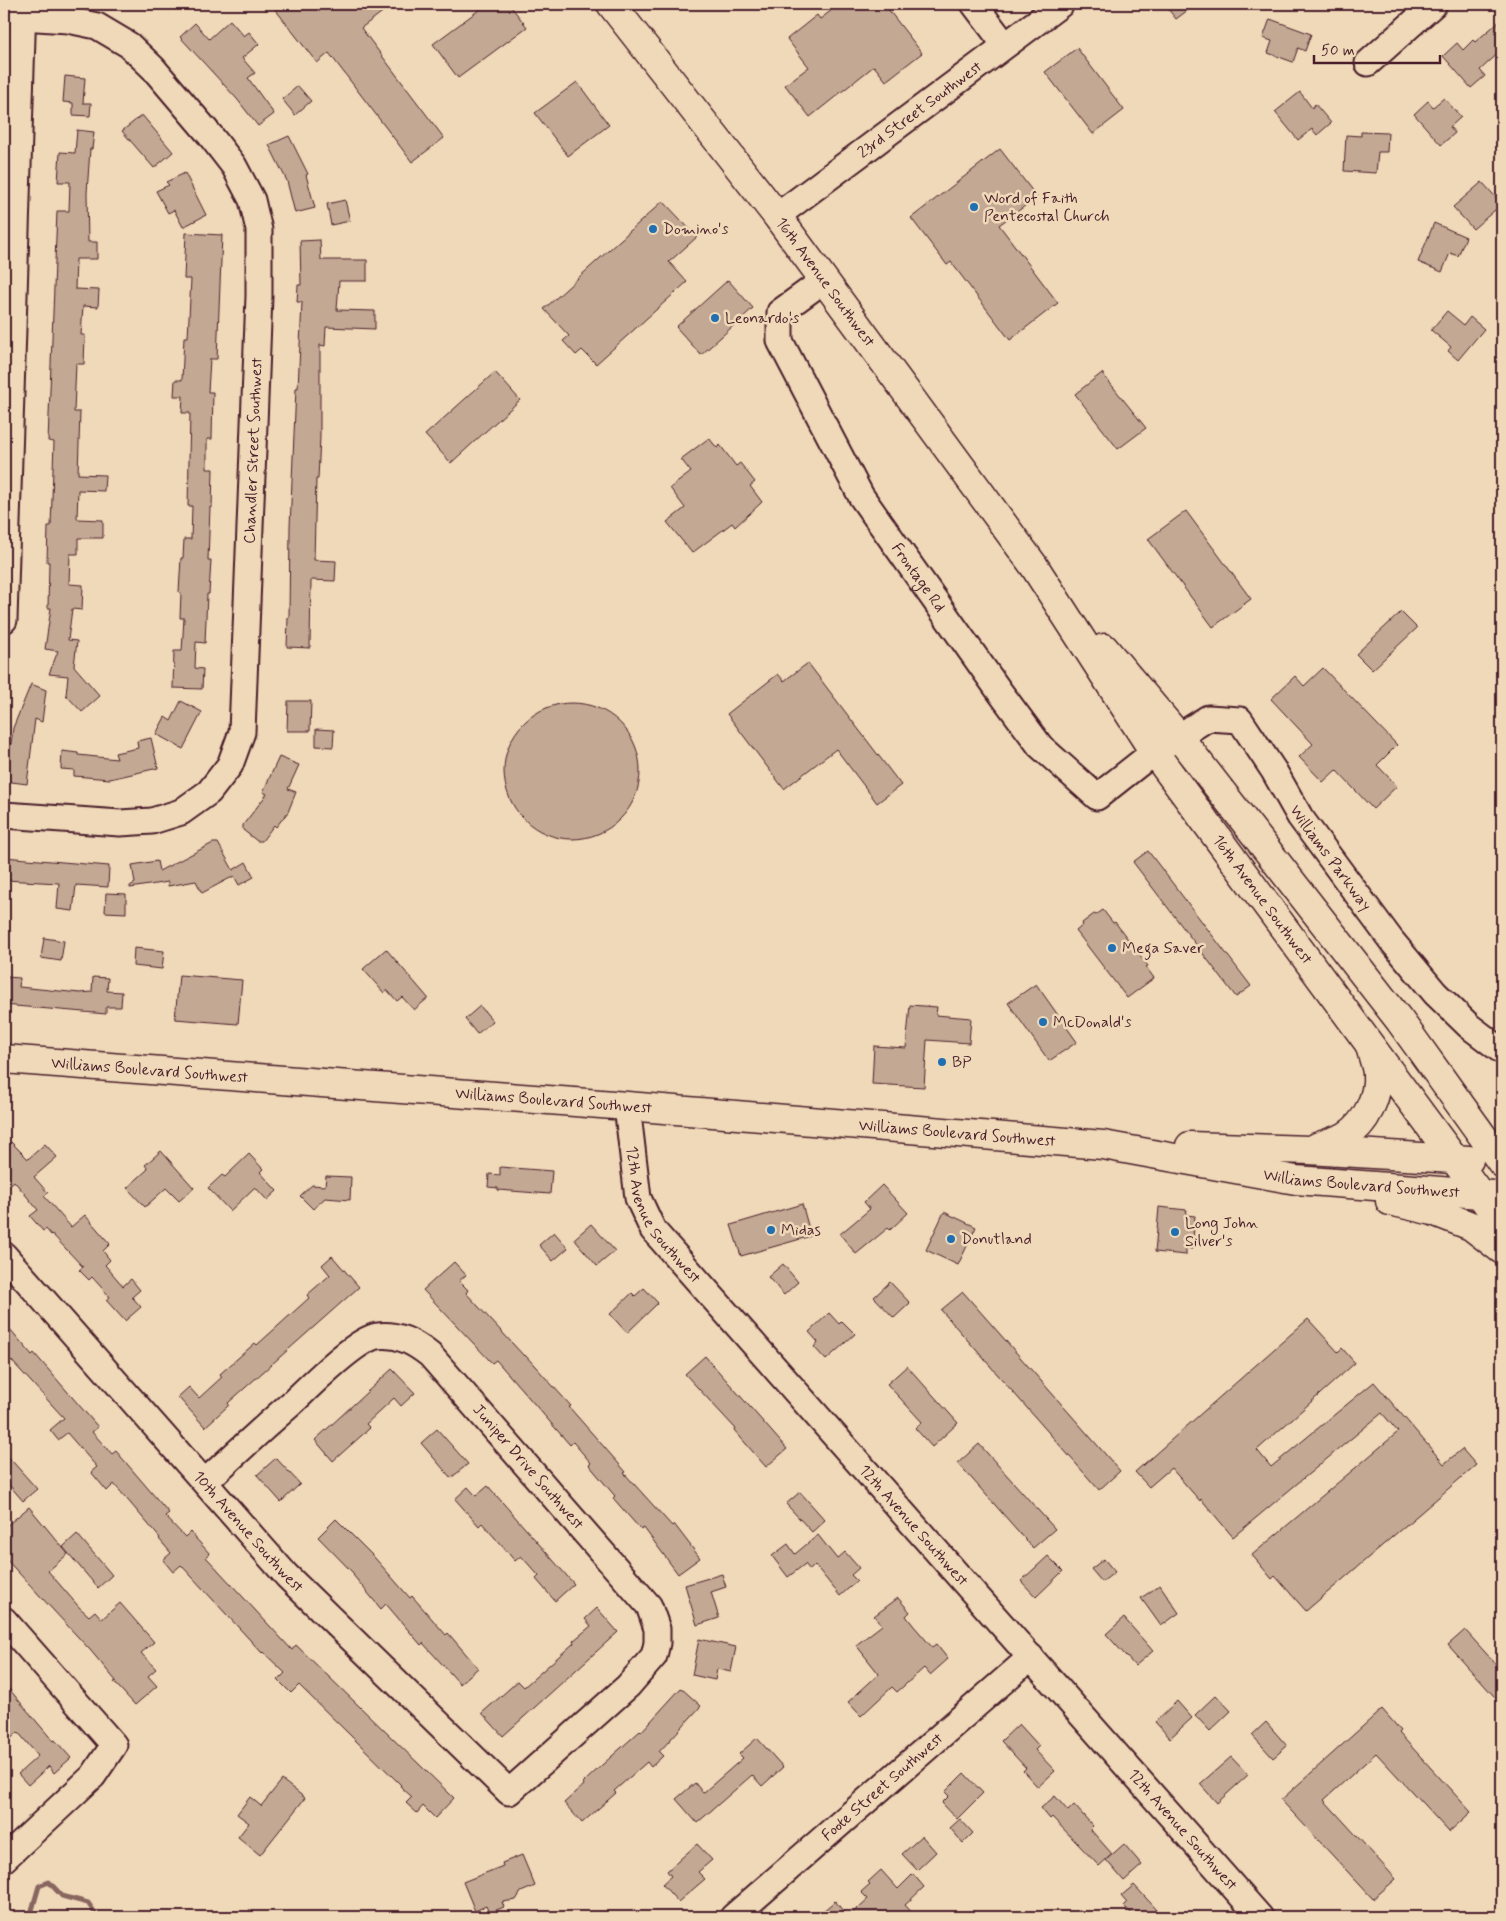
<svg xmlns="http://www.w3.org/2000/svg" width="1506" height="1921" viewBox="0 0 1506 1921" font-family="Mynerve,sans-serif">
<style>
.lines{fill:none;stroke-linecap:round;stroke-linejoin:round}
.stream{stroke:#896560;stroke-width:5}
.building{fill:#c3a893;stroke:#4a1f2b}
.minor-casing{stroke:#4a1f2b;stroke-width:29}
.major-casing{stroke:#4a1f2b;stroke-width:31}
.minor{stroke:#efd9b8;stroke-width:25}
.major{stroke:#efd9b8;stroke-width:28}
.poi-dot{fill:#1f6fb2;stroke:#efd9b8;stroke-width:2}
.labels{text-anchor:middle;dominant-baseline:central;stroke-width:5;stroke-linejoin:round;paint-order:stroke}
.street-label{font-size:16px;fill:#4a1f2b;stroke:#efd9b8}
.poi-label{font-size:16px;fill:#4a1f2b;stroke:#efd9b8;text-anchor:start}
</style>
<rect width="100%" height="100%" fill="#efd9b8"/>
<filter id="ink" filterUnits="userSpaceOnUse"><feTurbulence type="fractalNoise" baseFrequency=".02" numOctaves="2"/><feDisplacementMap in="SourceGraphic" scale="10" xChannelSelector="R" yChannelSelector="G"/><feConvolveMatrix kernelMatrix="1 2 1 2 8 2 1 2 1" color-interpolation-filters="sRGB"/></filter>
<g filter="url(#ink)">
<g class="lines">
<!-- stream -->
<g class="stream">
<path d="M30,1917L39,1886L49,1882L62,1896L88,1903L95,1913L93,1917"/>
<path d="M220,1917H221"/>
</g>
</g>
<!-- building -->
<g class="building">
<path d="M271,4H393L361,28L444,138L412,162L329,53L317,63Z"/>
<path d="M487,4H509L527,27L458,78L433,44Z"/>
<path d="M840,4H884L922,53L886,81L874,66L810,117L785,85L809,67L787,39L817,15L820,19Z"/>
<path d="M1164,4H1196L1176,19Z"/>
<path d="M1270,19L1311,34L1305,51L1298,48L1293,62L1268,53L1272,41L1263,38Z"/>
<path d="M1502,19V50L1480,70L1485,76L1471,88L1443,56L1457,43L1463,50L1473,40L1475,42Z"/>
<path d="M230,20L244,36L249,32L259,44L242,58L255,73L248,78L274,114L258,126L237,99L180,37L195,23L209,39Z"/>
<path d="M1077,48L1124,110L1093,134L1045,72Z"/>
<path d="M65,76L85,78L83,103H91L90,116L73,115V103L63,102Z"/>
<path d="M577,82L609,125L568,156L535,113Z"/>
<path d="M298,86L311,101L295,115L282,99Z"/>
<path d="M1300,92L1312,108L1315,104L1331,123L1317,135L1312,129L1298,140L1275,112Z"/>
<path d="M1444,98L1461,117L1450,127L1455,133L1441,145L1414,114L1428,101L1433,107Z"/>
<path d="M142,115L173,152L154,168L122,131Z"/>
<path d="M77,130L94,132L92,149H90L87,193L88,242H97V259H76L75,289L99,290L98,307L83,306L81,335H85L84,364H76L74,412H80L78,474L105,475L104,491L78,490L77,519L103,520V538H78V554H70L69,584L83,585L82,610L72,609L68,640L77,641L74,666L100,696L82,712L66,695L68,676L49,674L58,651L45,649L51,608H48L49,562H47L48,526H51L54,442L48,441L57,211H69L70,182H58L60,152L75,153Z"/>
<path d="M1361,132L1388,133L1387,152H1378L1376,173L1344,171L1346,135L1361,136Z"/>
<path d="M289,136L308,174L306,175L315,208L295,213L287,181L269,145Z"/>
<path d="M1000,149L1037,197L999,225L1058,303L1010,340L951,262L947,265L911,218Z"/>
<path d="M185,173L206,215L183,227L174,210L168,213L156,191L169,185L166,182Z"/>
<path d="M1482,182L1502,204L1473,229L1453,207Z"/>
<path d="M345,200L350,221L331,225L327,204Z"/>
<path d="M663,201L697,237L669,262L687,282L596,364L582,350L576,355L563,341L569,336L544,309Z"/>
<path d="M1434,223L1466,237L1458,256L1450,253L1442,272L1418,262Z"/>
<path d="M186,233L222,235L217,359H210L208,392H213L212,439H207V469H213L212,507H210L208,560H211L209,594H207L205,643L196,642L195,668L203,669L202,689L173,688L174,651H182L184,618H180L181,593L179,592L181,558H183L184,539H191L192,506H188L190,413H182L183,396H174L175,380H182L184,337H188L191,279H184Z"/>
<path d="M320,240L321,260H367V281H339L337,310L375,311V329L326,327L325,346L320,345V437L318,479H316L314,560L336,561L335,581L311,580L310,648L287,647L288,618H289L290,527L296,388H298L302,302H297L298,285H301L300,241Z"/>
<path d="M728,280L753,308L701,355L676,327Z"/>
<path d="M1447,311L1464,325L1470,317L1484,329L1458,360L1448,351L1451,347L1431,330Z"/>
<path d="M495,372L520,400L451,463L425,435Z"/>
<path d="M1102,373L1146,428L1118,449L1075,394Z"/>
<path d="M709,438L717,448L720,445L736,466L740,463L755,482L750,486L762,502L735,527L732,523L692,553L667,522L685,508L670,488L691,472L681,459Z"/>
<path d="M1186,511L1251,599L1213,627L1148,539Z"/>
<path d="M1401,612L1417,628L1372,670L1356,654Z"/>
<path d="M808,663L901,785L877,803L836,749L784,789L727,714L778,674L784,681Z"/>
<path d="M1323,668L1397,745L1377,765L1397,786L1373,809L1336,770L1323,782L1299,757L1313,744L1271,699L1295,676L1304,686Z"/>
<path d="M31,684L46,690L42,722L35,719L27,784L4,781L6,744H11L13,728Z"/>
<path d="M181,701L202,712L183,749L156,734L165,717L171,721Z"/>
<path d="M288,701H311L310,731H287Z"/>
<circle cx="572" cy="771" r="68"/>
<path d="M316,729L334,730L333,747L316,746Z"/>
<path d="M151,738L158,768L110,779L74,776V770L61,769L62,751L78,753V755L117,759L115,753L138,748L137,741Z"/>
<path d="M279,757L299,765L288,789L296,792L288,812L276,827L274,825L262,841H257L243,830V825L267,794L263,792Z"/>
<path d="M213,843H218L233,870L246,862L254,877L239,885L234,876L202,893L196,881L168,886V882L130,888V886L135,883L132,865L157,861L159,871Z"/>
<path d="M1148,851L1251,986L1236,997L1133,862Z"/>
<path d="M4,857L109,866L108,887L76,885L73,911L57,909L59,883L4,880Z"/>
<path d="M106,893L126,894V913L105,912Z"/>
<path d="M1103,910L1113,923L1115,922L1148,966L1146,967L1154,978L1127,998L1076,931L1083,925L1082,923L1094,914L1096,915Z"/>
<path d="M44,938L64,941L61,961L41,958Z"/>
<path d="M134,948L164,951L162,969L133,966Z"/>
<path d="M386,949L428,998L414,1010L402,997L397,1001L387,990L384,993L363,969Z"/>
<path d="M179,975L242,980L238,1024L175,1019Z"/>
<path d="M7,977L20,978L19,987L80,993L92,992L93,977L108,978L107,991L122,992L121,1007H106V1014L4,1005V986H6Z"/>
<path d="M1036,984L1077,1042L1049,1061L1008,1003Z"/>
<path d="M910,1005L937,1007L936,1015L971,1018L969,1043L927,1040L924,1087L872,1084L874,1046L906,1048Z"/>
<path d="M480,1006L493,1021L477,1034L465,1019Z"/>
<path d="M11,1142L28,1159L45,1144L57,1157L34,1177L48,1193L44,1196L71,1227L85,1215L110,1244L103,1251L110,1260L105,1265L123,1286L131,1279L140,1290L132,1297L141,1307L125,1321L106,1300L110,1297L92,1277L89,1280L79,1270L83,1267L52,1234L51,1235L46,1229L43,1231L30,1216L38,1210L14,1181L4,1191V1150Z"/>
<path d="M161,1151L194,1188L179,1201L166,1188L145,1207L127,1188L148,1169L145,1165Z"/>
<path d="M249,1154L263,1169L260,1172L277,1191L267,1200L255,1187L230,1211L208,1188L222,1175L225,1177Z"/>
<path d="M500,1167L552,1171L550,1194L498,1190V1188L488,1187L489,1174L500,1175Z"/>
<path d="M326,1176L351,1177L350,1200L325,1198L313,1209L300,1196L312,1185L325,1186Z"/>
<path d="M882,1185L908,1213L890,1230L888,1228L856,1254L840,1234L870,1209L864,1202Z"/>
<path d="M802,1204L811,1236L741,1256L731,1225Z"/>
<path d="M1159,1207L1187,1210L1186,1215L1195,1216L1192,1249L1186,1248V1255L1155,1252Z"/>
<path d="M944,1212L976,1227L958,1265L926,1250Z"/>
<path d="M591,1224L615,1251L597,1266L574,1239Z"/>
<path d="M554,1232L568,1248L553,1261L539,1245Z"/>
<path d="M332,1256L359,1287L228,1403L229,1405L205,1427L178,1397L189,1387L199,1398L222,1377L220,1374L255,1343L257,1345L309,1298L307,1295L330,1275L322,1265Z"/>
<path d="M454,1262L466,1275L459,1281L468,1290L466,1293L524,1356L525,1355L571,1406L569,1407L626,1472L624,1473L672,1526L674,1524L700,1558L678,1574L644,1528L641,1530L613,1498L615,1496L589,1465L591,1463L573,1442L570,1445L496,1360L492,1363L423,1290Z"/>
<path d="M783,1264L798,1282L784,1295L768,1277Z"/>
<path d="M890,1282L910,1303L894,1318L874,1297Z"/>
<path d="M644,1288L658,1303L627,1333L610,1314L632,1293L635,1296Z"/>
<path d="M963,1292L1120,1471L1099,1490L941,1310Z"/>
<path d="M829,1313L839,1324L842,1321L855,1334L826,1360L814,1347L818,1342L809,1332Z"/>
<path d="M1308,1319L1338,1352L1342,1348L1355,1363L1257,1450L1271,1467L1374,1382L1444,1464L1462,1449L1476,1465L1306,1611L1275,1576L1272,1579L1252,1555L1398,1432L1382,1413L1233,1537L1201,1499L1200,1501L1171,1468L1149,1487L1135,1472Z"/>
<path d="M4,1322L32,1355L34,1353L98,1427L92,1432L112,1454L116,1451L169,1513L165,1516L185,1537L190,1532L210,1554L206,1557L292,1650L296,1645L454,1798L435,1818L423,1806L417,1813L406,1803L412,1797L400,1786L401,1785L299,1685L291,1693L278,1680L285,1673L263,1652L262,1653L181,1565L173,1572L163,1560L171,1553L159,1539L160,1538L114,1484L107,1491L91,1472L97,1467L67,1433L58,1440L50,1430L64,1418L11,1360L4,1367Z"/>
<path d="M705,1356L787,1449L766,1467L734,1430L735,1428L685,1374Z"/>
<path d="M907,1366L958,1423L932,1447L915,1428L922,1422L887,1384Z"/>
<path d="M392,1369L415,1393L401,1406L394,1398L366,1424L370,1428L333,1461L315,1440Z"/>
<path d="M437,1429L468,1464L451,1478L421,1443Z"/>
<path d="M979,1444L1055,1529L1033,1548L958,1463Z"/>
<path d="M4,1452L37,1489L23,1501L4,1479Z"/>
<path d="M276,1458L300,1484L281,1502L257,1475Z"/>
<path d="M488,1486L574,1584L555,1601L536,1579L539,1576L521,1556L515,1561L482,1523L479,1526L455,1499L468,1487L476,1496Z"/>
<path d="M800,1492L825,1520L812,1532L786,1504Z"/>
<path d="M29,1507L68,1554L48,1571L79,1607L89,1616L95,1611L102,1619L120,1603L154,1642L141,1653L156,1669L148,1676L157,1686L135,1705L114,1682L116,1681L91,1651L4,1557V1528Z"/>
<path d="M336,1519L374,1557L410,1598L412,1596L446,1635L448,1633L478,1668L460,1684L423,1643L421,1645L386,1604L381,1609L353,1575L354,1574L318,1537Z"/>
<path d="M77,1534L112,1575L98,1588L63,1547Z"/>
<path d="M818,1535L837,1559L845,1552L859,1568L851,1575L857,1581L840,1596L815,1565L810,1570L805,1564L788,1577L772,1556L788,1544L795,1554Z"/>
<path d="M1048,1556L1063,1571L1036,1597L1021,1581Z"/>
<path d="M1104,1559L1115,1572L1102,1582L1091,1569Z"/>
<path d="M722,1574L726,1587L711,1592L719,1618L697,1625L685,1585Z"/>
<path d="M1160,1585L1179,1613L1161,1626L1141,1598Z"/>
<path d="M898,1598L910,1612L906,1616L913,1625L932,1647L936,1644L948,1659L930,1675L924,1668L897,1692L892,1687L861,1716L848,1702L879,1674L856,1645L882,1625L874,1616Z"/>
<path d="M597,1608L618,1632L503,1736L482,1713L518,1681L524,1687L574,1643L573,1641L591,1626L585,1619Z"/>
<path d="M1124,1618L1153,1651L1135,1666L1106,1634Z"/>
<path d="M1465,1630L1502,1671V1705L1448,1645Z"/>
<path d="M699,1639L736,1647L731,1672L717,1669L715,1680L692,1675Z"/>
<path d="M4,1683L53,1741L55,1740L71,1758L54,1773L49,1766L28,1785L18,1774L38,1756L18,1732L4,1745Z"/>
<path d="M681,1688L701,1706L659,1752L663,1756L651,1767L647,1762L614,1791L616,1793L582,1823L564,1803L584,1785L583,1783L602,1765L640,1731L641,1732Z"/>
<path d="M1216,1695L1231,1711L1210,1731L1195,1715Z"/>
<path d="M1177,1701L1192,1718L1170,1738L1155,1722Z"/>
<path d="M1382,1709L1401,1731L1399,1733L1471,1812L1449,1832L1376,1753L1324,1800L1396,1879L1373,1899L1281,1800Z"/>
<path d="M1266,1722L1287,1746L1273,1758L1252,1735Z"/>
<path d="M1019,1724L1039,1746L1035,1750L1055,1771L1038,1787L1023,1771L1026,1768L1001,1741Z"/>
<path d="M757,1738L783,1767L762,1786L752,1775L697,1823L676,1799L695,1783L703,1793L743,1758L739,1754Z"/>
<path d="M1231,1757L1248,1775L1217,1803L1200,1784Z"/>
<path d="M964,1773L983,1793L957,1819L942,1803L949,1796L945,1792Z"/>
<path d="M282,1780L305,1798L260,1855L238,1837L249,1823L237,1814L250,1797L261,1806Z"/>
<path d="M1055,1796L1068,1811L1074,1805L1093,1826L1090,1829L1112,1854L1099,1866L1052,1817L1050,1819L1041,1808Z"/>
<path d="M960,1819L973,1833L963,1843L950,1828Z"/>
<path d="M922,1836L936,1852L917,1870L902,1854Z"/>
<path d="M697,1844L712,1860L698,1872L705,1879L678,1902L662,1884L671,1876L667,1871Z"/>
<path d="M1124,1844L1142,1865L1124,1881L1106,1860Z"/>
<path d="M522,1855L535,1886L521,1892L516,1900L502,1902L504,1907L489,1913L486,1906L475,1911L463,1882L503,1866L502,1863Z"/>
<path d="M881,1870L898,1889L913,1874L924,1887L905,1905L916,1917H816L835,1901L848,1917L868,1899L861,1892L870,1884L868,1882Z"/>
<path d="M1134,1885L1157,1910L1148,1917H1135L1124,1906L1127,1903L1121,1896Z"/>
</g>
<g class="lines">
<defs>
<g id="minor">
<path d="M974,4L1005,45"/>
<path d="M1368,63L1434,4"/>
<path id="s1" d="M777,216L1061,4"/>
<path id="s2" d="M824,280L780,312V341L861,496L1000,692L1040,746L1097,797L1154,752L1208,718L1240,720L1274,771L1300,817L1391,940L1435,993L1469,1026L1502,1051"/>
<path d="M4,620L23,4"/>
<path id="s3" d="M4,815L120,823L152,821L181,812L209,792L230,765L242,732L259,296V230L252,200L234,166L210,135L153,68L129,45L97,26L68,20L22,17"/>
<path id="s4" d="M627,1106L638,1198L653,1230L1260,1917"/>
<path id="s5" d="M4,1255L287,1576L509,1792L628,1686L654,1656L657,1643V1629L649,1606L430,1355C415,1343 398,1333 377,1336C355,1340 311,1385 293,1402C263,1428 234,1455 205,1482"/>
<path d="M4,1620L114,1745L93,1776L4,1859"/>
<path id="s6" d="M733,1917L1031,1657"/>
</g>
<g id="major">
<path id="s7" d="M611,4L777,216L1034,566L1154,752L1502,1224"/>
<path d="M1104,648L1179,737L1400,1021L1502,1163"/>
<path id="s8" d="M4,1059L627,1106L1103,1145L1296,1180L1493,1195"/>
<path d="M1190,1146L1309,1150L1469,1160"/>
<path d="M1317,1147C1326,1143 1337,1141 1346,1136C1366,1124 1379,1096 1377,1073C1376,1064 1372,1055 1370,1046"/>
<path d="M1390,1201L1433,1211L1471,1226L1502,1250"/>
</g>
</defs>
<!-- minor casing -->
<use href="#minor" class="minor-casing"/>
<!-- major casing -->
<use href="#major" class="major-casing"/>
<!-- minor -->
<use href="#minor" class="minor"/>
<!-- major -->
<use href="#major" class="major"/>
</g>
</g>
<!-- markers -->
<g class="poi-dot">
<circle cx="974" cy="207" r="5"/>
<circle cx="653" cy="229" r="5"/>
<circle cx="715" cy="318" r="5"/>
<circle cx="1112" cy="948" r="5"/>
<circle cx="1043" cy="1022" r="5"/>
<circle cx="942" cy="1062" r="5"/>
<circle cx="771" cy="1230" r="5"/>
<circle cx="1175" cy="1232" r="5"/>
<circle cx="951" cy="1239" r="5"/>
</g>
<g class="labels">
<!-- street labels -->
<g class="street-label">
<text stroke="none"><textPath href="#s1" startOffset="178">23rd Street Southwest</textPath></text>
<text stroke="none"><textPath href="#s7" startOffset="351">16th Avenue Southwest</textPath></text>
<text stroke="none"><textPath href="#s3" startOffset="564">Chandler Street Southwest</textPath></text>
<text stroke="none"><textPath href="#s2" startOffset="358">Frontage Rd</textPath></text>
<text stroke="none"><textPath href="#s2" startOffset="976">Williams Parkway</textPath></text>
<text stroke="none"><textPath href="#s7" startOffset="1108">16th Avenue Southwest</textPath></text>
<text stroke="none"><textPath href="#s8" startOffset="146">Williams Boulevard Southwest</textPath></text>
<text stroke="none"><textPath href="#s8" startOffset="551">Williams Boulevard Southwest</textPath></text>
<text stroke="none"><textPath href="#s8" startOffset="956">Williams Boulevard Southwest</textPath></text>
<text stroke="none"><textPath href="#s8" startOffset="1364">Williams Boulevard Southwest</textPath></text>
<text stroke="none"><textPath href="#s4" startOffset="118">12th Avenue Southwest</textPath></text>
<text transform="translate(528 1467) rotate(49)">Juniper Drive Southwest</text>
<text stroke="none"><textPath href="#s4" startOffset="522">12th Avenue Southwest</textPath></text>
<text stroke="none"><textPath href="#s5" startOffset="369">10th Avenue Southwest</textPath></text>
<text stroke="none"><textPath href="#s6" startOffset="198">Foote Street Southwest</textPath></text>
<text stroke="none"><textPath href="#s4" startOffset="928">12th Avenue Southwest</textPath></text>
</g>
<!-- poi labels -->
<g class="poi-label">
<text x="984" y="198">Word of Faith<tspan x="984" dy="18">Pentecostal Church</tspan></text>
<text x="663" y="229">Domino's</text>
<text x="725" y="318">Leonardo's</text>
<text x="1122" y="948">Mega Saver</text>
<text x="1053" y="1022">McDonald's</text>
<text x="952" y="1062">BP</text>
<text x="1185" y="1223">Long John<tspan x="1185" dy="18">Silver's</tspan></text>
<text x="781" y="1230">Midas</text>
<text x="961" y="1239">Donutland</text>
</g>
</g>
<!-- margin -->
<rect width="1506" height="1921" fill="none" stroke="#efd9b8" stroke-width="20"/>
<rect x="10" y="10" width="1486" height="1901" fill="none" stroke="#4a1f2b" stroke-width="2" filter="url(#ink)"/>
<!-- scale -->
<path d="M1314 55v8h126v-8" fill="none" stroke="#4a1f2b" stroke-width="2.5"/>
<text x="1321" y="55" font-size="15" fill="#4a1f2b" stroke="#efd9b8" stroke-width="4" paint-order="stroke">50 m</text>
</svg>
